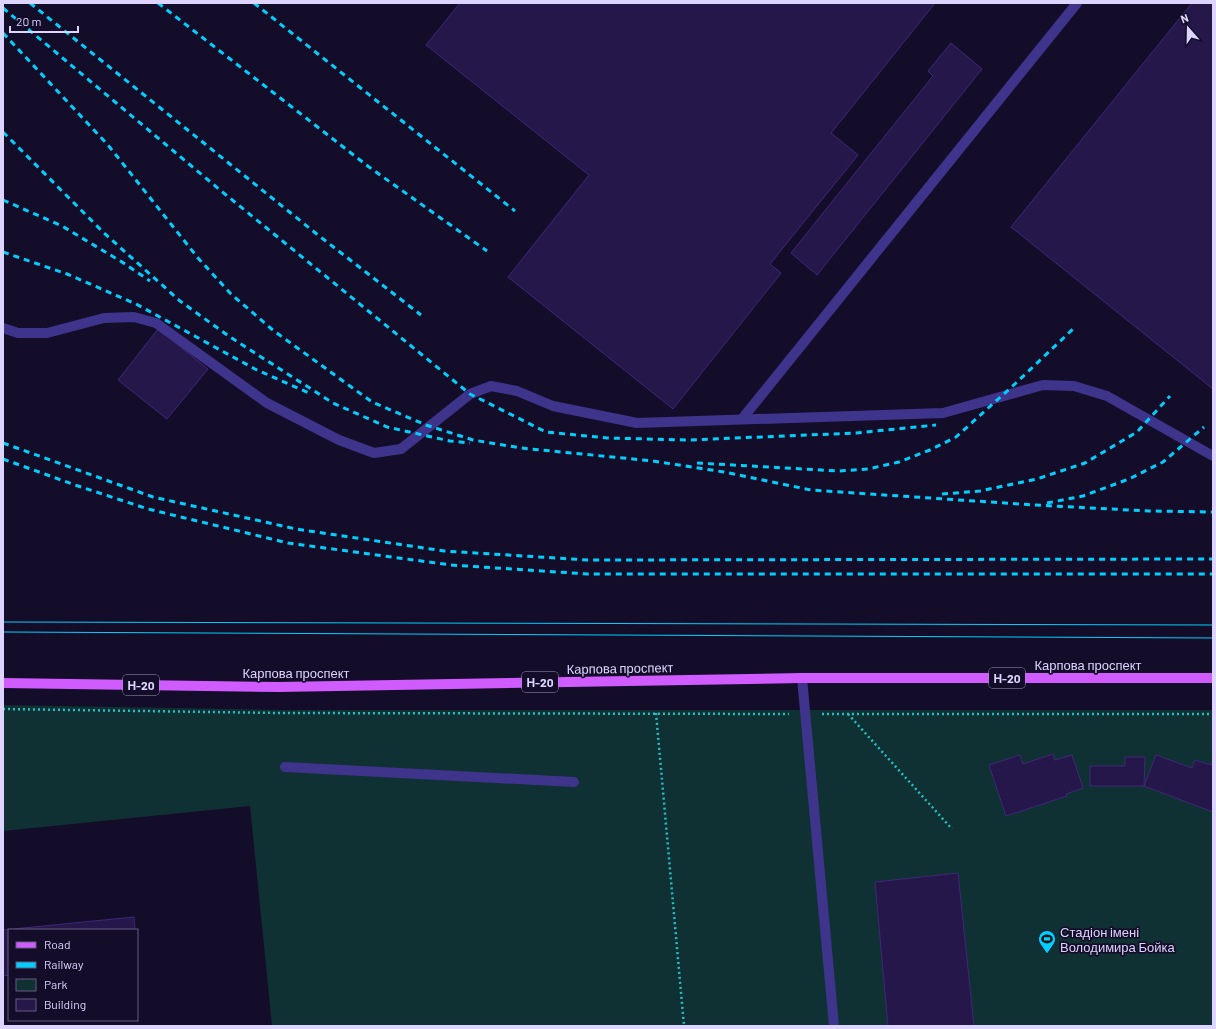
<svg xmlns="http://www.w3.org/2000/svg" width="1216" height="1029" viewBox="0 0 1216 1029" font-family="Barlow,sans-serif">
<style>
.green{fill:#103133}
.building{fill:#26174b;stroke:#3f277a}
.lines{fill:none;stroke-linecap:round;stroke-linejoin:round}
.path{stroke:#23c0c5;stroke-width:2.5;stroke-dasharray:2 3;stroke-linecap:butt}
.service{stroke:#3f348c;stroke-width:10}
.primary{stroke:#d05cff;stroke-width:10}
.tram{stroke:#01d0ff;stroke-width:1}
.rail{stroke:#01d0ff;stroke-width:3;stroke-dasharray:6 5;stroke-linecap:butt}
.labels{text-anchor:middle;dominant-baseline:central;stroke-width:3.5;stroke-linejoin:round;paint-order:stroke}
.shield{fill:#140d29;stroke:#a199bf;stroke-width:1}
.shield-label{font-size:12px;font-weight:bold;fill:#ddd5ff}
.street-label{font-size:13px;fill:#ddd5ff;stroke:#140d29}
.poi-label{font-size:13px;fill:#ddd5ff;stroke:#140d29;text-anchor:start}
</style>
<rect width="100%" height="100%" fill="#140d29"/>
<!-- green -->
<path class="green" d="M3,705L280,710H1213V1026H272L250,806L3,831Z"/>
<!-- building -->
<g class="building">
<path d="M460,3H935L831,133L858,155L770,264L781,273L673,409L508,277L589,175L426,45Z"/>
<path d="M1192,3H1213V389L1011,227Z"/>
<path d="M951,43L982,69L817,275L791,253L933,76L928,71Z"/>
<path d="M158,329L208,369L167,419L118,380Z"/>
<path d="M1053,754L1055,760L1072,755L1083,788L1066,794L1067,796L1006,816L989,765L1020,755L1023,764Z"/>
<path d="M1156,755L1192,768L1195,760L1211,765L1213,759V812L1144,786Z"/>
<path d="M1125,757H1145L1144,786H1090V766H1125Z"/>
<path d="M958,873L974,1026H888L875,882Z"/>
<path d="M134,917L135,930H9V975L3,976V930Z"/>
</g>
<g class="lines">
<!-- path -->
<g class="path">
<path d="M3,709L280,713L789,714"/>
<path d="M656,713L684,1026"/>
<path d="M822,714H1213"/>
<path d="M848,714L952,829"/>
</g>
<!-- service -->
<g class="service">
<path d="M3,328L18,333H47L104,318L134,317L156,323L267,403L339,440L374,453L401,449L470,394L491,386L517,391L553,406L637,423L943,413L1043,385L1074,386L1107,396L1213,456"/>
<path d="M742,419L1077,3"/>
<path d="M802,678L834,1026"/>
<path d="M285,767L574,782"/>
</g>
<!-- primary -->
<path class="primary" d="M3,683L279,687L802,678H1213"/>
<!-- tram -->
<g class="tram">
<path d="M3,622L1213,625"/>
<path d="M3,632L1213,638"/>
</g>
<!-- rail -->
<g class="rail">
<path d="M30,3L318,235L421,315"/>
<path d="M158,3L369,167L487,251"/>
<path d="M254,3L515,211"/>
<path d="M3,8L220,190L470,394L546,432L607,438L688,440L856,433L936,425"/>
<path d="M3,33L108,145L198,258L231,294L274,331L372,402L426,425L473,440L521,448L653,461L724,472L811,490L1034,505L1149,511L1213,512"/>
<path d="M3,132L104,233L180,301L230,337L333,403L387,427L450,441L470,443"/>
<path d="M3,200L62,226L122,262L150,281"/>
<path d="M3,252L67,274L136,304L255,369L311,394"/>
<path d="M3,443L153,497L296,529L444,551L588,560L1213,559"/>
<path d="M3,459L75,485L148,509L288,543L451,565L588,574H1213"/>
<path d="M697,463L838,471L868,469L899,462L930,450L956,437L1016,383L1074,328"/>
<path d="M942,494L980,491L1037,479L1085,463L1137,432L1170,396"/>
<path d="M1047,503L1083,496L1129,479L1163,462L1204,427"/>
</g>
</g>
<!-- icons -->
<defs>
<symbol id="stadium-pin" viewBox="-11 -11 22 30"><path d="M0 17L-7.5 6A9.5 9.5 0 1 1 7.5 6Z" fill="#01d0ff" stroke="#140d29"/><path d="M0-5a6.5 5 0 1 0 0 10a6.5 5 0 1 0 0-10ZM-3.5-1.8h7v3.6h-7Z" fill="#111"/></symbol>
</defs>
<g fill-rule="evenodd">
<use href="#stadium-pin" x="1037" y="929" width="20" height="27"/>
</g>
<g class="labels">
<!-- shield labels -->
<g class="shield">
<rect x="989" y="668" width="36" height="20" rx="3"/>
<rect x="522" y="672" width="36" height="20" rx="3"/>
<rect x="123" y="675" width="36" height="20" rx="3"/>
</g>
<g class="shield-label">
<text x="1007" y="678">Н-20</text>
<text x="540" y="682">Н-20</text>
<text x="141" y="685">Н-20</text>
</g>
<!-- street labels -->
<g class="street-label">
<text x="1088" y="665">Карпова проспект</text>
<text transform="translate(620 668) rotate(-1)">Карпова проспект</text>
<text x="296" y="673">Карпова проспект</text>
</g>
<!-- poi labels -->
<g class="poi-label">
<text x="1060" y="932">Стадіон імені<tspan x="1060" dy="15">Володимира Бойка</tspan></text>
</g>
</g>
<!-- border -->
<rect width="1216" height="1029" fill="none" stroke="#ddd5ff" stroke-width="8"/>
<!-- legend -->
<rect x="8" y="929" width="130" height="92" fill="#140d29" stroke="#645d7f"/>
<rect x="16" y="942" width="20" height="6" fill="#d05cff" stroke="#645d7f"/>
<text x="44" y="949" font-size="12" fill="#ddd5ff">Road</text>
<rect x="16" y="962" width="20" height="6" fill="#01d0ff" stroke="#645d7f"/>
<text x="44" y="969" font-size="12" fill="#ddd5ff">Railway</text>
<rect x="16" y="979" width="20" height="12" fill="#103133" stroke="#645d7f"/>
<text x="44" y="989" font-size="12" fill="#ddd5ff">Park</text>
<rect x="16" y="999" width="20" height="12" fill="#26174b" stroke="#645d7f"/>
<text x="44" y="1009" font-size="12" fill="#ddd5ff">Building</text>
<!-- north arrow -->
<g transform="translate(1188 28) rotate(340)" stroke="#140d29" stroke-width="3" paint-order="stroke">
<path d="M0-3L7 15L0 10L-7 15Z" fill="#ddd5ff"/>
<text y="-6" font-size="11" font-weight="bold" text-anchor="middle" fill="#ddd5ff">N</text>
</g>
<!-- scale -->
<path d="M10 26v6h68v-6" fill="none" stroke="#ddd5ff" stroke-width="2"/>
<text x="16" y="26" font-size="12" fill="#ddd5ff" stroke="#140d29" stroke-width="3" paint-order="stroke">20 m</text>
</svg>
